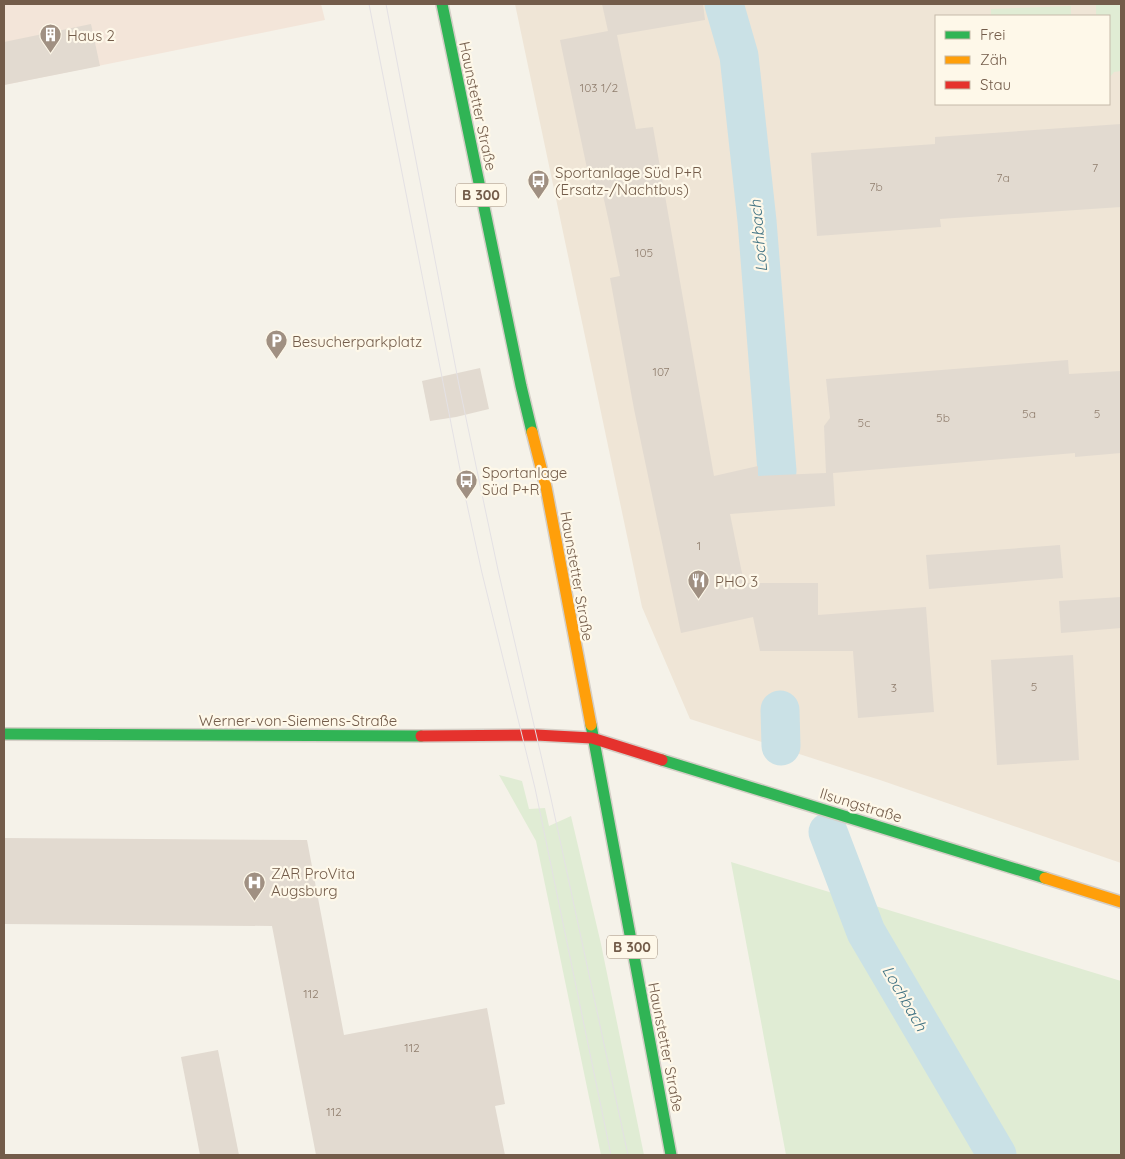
<svg xmlns="http://www.w3.org/2000/svg" width="1125" height="1159" viewBox="0 0 1125 1159" font-family="Quicksand,sans-serif">
<style>
.residential{fill:#efe5d6;fill-rule:evenodd}
.commercial{fill:#f3e5d9}
.green{fill:#e0ecd4}
.lines{fill:none;stroke-linecap:round;stroke-linejoin:round}
.canal{stroke:#cae1e6;stroke-width:39}
.building{fill:#e2dad0}
.fast-casing{stroke:#d4cec6;stroke-width:14}
.slow-casing{stroke:#d4cec6;stroke-width:14}
.jam-casing{stroke:#d4cec6;stroke-width:14}
.fast{stroke:#30b455;stroke-width:11}
.slow{stroke:#ff9f0a;stroke-width:11}
.jam{stroke:#e5322d;stroke-width:11}
.tram{stroke:#e4e1e4;stroke-width:1}
.labels{text-anchor:middle;dominant-baseline:central;stroke-width:4.5;stroke-linejoin:round;paint-order:stroke}
.number-label{font-size:12px;fill:#907e6e}
.shield{fill:#fef8e9;stroke:#9d8b7a;stroke-width:1}
.shield-label{font-size:14px;font-weight:bold;fill:#735c4a}
.poi-label{font-size:15px;fill:#735c4a;stroke:#fef8e9;text-anchor:start}
.street-label{font-size:15px;fill:#735c4a;stroke:#fef8e9}
.water-label{font-size:16px;font-style:italic;fill:#447585;stroke:#fef8e9}
</style>
<rect width="100%" height="100%" fill="#f5f2e9"/>
<!-- residential -->
<path class="residential" d="M515,4H1121V863L880,780L690,719L642,607ZM936,16H1109V104H936Z"/>
<!-- commercial -->
<path class="commercial" d="M4,4H321L325,20L4,85Z"/>
<!-- green -->
<g class="green">
<path d="M1096,4H1121V71L1114,72L1109,78V16H1096Z"/>
<path d="M1071,6V16H991V9Z"/>
<path d="M499,775L522,781L529,809L545,808L549,826L571,816L601,944L644,1155H601L536,841Z"/>
<path d="M731,862L1121,981V1155H786Z"/>
</g>
<g class="lines">
<!-- canal -->
<g class="canal">
<path d="M724,4L739,56L757,221L777,471"/>
<path d="M780,710L781,746"/>
<path d="M828,832L866,932L997,1155"/>
</g>
</g>
<!-- building -->
<g class="building">
<path d="M602,4H703L705,20L617,35L636,129L653,127L714,476L758,466V476L826,473L824,426L830,418L826,379L1068,360L1069,374L1121,371V453L1075,457V453L833,473L835,506L730,514L744,583H818V615L926,607L934,712L858,718L853,651H760L753,617L681,633L634,409L610,278L620,276L610,227L603,195L593,197L560,40L608,31Z"/>
<path d="M91,24L100,66L4,85V42Z"/>
<path d="M1121,124V207L940,219L941,227L817,236L811,153L935,144V137Z"/>
<path d="M480,368L489,409L456,417L430,421L422,381Z"/>
<path d="M1060,545L1063,578L929,589L926,555Z"/>
<path d="M1121,597V628L1061,633L1059,601Z"/>
<path d="M1073,655L1079,760L997,765L991,660Z"/>
<path d="M4,838L307,840L344,1035L487,1008L505,1104L495,1106L505,1155H316L272,926L4,924Z"/>
<path d="M218,1050L239,1155H200L181,1057Z"/>
</g>
<g class="lines">
<defs>
<g id="fast">
<path d="M442,4L521,386L532,432"/>
<path d="M591,725L671,1155"/>
<path d="M4,734L421,736"/>
<path d="M662,760L1045,878"/>
</g>
<g id="slow">
<path d="M532,432L546,487L591,725"/>
<path d="M1045,878L1121,902"/>
</g>
<path id="jam" d="M421,736L536,735L592,738L662,760"/>
</defs>
<!-- fast casing -->
<use href="#fast" class="fast-casing"/>
<!-- slow casing -->
<use href="#slow" class="slow-casing"/>
<!-- jam casing -->
<use href="#jam" class="jam-casing"/>
<!-- fast -->
<use href="#fast" class="fast"/>
<!-- slow -->
<use href="#slow" class="slow"/>
<!-- jam -->
<use href="#jam" class="jam"/>
<!-- tram -->
<g class="tram">
<path d="M369,4L466,500L482,573L535,788L611,1155"/>
<path d="M386,4L459,385L498,570L550,794L628,1155"/>
</g>
</g>
<!-- icons -->
<defs>
<symbol id="building-pin" viewBox="-11 -11 22 30"><path d="M0 17L-7.5 6A9.5 9.5 0 1 1 7.5 6Z" fill="#a09082" stroke="#fef8e9"/><path d="M-4-6H4V6H1V3H-1V6H-4ZM-2.5-4.3h1.7v1.8h-1.7ZM.8-4.3h1.7v1.8H.8ZM-2.5-1h1.7V.8h-1.7ZM.8-1h1.7V.8H.8Z" fill="#fff"/></symbol>
<symbol id="bus-pin" viewBox="-11 -11 22 30"><path d="M0 17L-7.5 6A9.5 9.5 0 1 1 7.5 6Z" fill="#a09082" stroke="#fef8e9"/><path d="M-5-6H5V4H4V6H2V4H-2V6H-4V4H-5ZM-3.5-4V0h7V-4ZM-3.5 1.2v1.5H-2V1.2ZM2 1.2v1.5H3.5V1.2Z" fill="#fff"/></symbol>
<symbol id="parking-pin" viewBox="-11 -11 22 30"><path d="M0 17L-7.5 6A9.5 9.5 0 1 1 7.5 6Z" fill="#a09082" stroke="#fef8e9"/><path d="M-3.5-5.5H1a3.5 3.5 0 0 1 0 7H-1V5.5H-3.5ZM-1-3.4V-.6H.8a1.4 1.4 0 0 0 0-2.8Z" fill="#fff"/></symbol>
<symbol id="restaurant-pin" viewBox="-11 -11 22 30"><path d="M0 17L-7.5 6A9.5 9.5 0 1 1 7.5 6Z" fill="#a09082" stroke="#fef8e9"/><path d="M-5-6h1v4h1v-4h1v4h1v-4h1v5L-1.5 .5V6h-2V.5L-5-1ZM5-6V6H3V1.5H1.5Q1.5-4 5-6Z" fill="#fff"/></symbol>
<symbol id="hospital-pin" viewBox="-11 -11 22 30"><path d="M0 17L-7.5 6A9.5 9.5 0 1 1 7.5 6Z" fill="#a09082" stroke="#fef8e9"/><path d="M-5-5h3v3.5h4V-5h3V5h-3V1.5h-4V5h-3Z" fill="#fff"/></symbol>
</defs>
<g fill-rule="evenodd">
<use href="#building-pin" x="38" y="22" width="25" height="34"/>
<use href="#bus-pin" x="526" y="168" width="25" height="34"/>
<use href="#parking-pin" x="264" y="328" width="25" height="34"/>
<use href="#bus-pin" x="454" y="468" width="25" height="34"/>
<use href="#restaurant-pin" x="686" y="568" width="25" height="34"/>
<use href="#hospital-pin" x="242" y="870" width="25" height="34"/>
</g>
<g class="labels">
<!-- number labels -->
<g class="number-label">
<text x="599" y="87">103 1/2</text>
<text x="1095" y="167">7</text>
<text x="1003" y="177">7a</text>
<text x="876" y="186">7b</text>
<text x="644" y="252">105</text>
<text x="661" y="371">107</text>
<text x="1029" y="413">5a</text>
<text x="1097" y="413">5</text>
<text x="943" y="417">5b</text>
<text x="864" y="422">5c</text>
<text x="699" y="545">1</text>
<text x="1034" y="686">5</text>
<text x="894" y="687">3</text>
<text x="311" y="993">112</text>
<text x="412" y="1047">112</text>
<text x="334" y="1111">112</text>
</g>
<!-- shield labels -->
<g class="shield">
<rect x="456" y="183.5" width="50" height="23" rx="4"/>
<rect x="607" y="935.5" width="50" height="23" rx="4"/>
</g>
<g class="shield-label">
<text x="481" y="195">B 300</text>
<text x="632" y="947">B 300</text>
</g>
<!-- poi labels -->
<g class="poi-label">
<text x="67" y="35">Haus 2</text>
<text x="555" y="172">Sportanlage Süd P+R<tspan x="555" dy="17">(Ersatz-/Nachtbus)</tspan></text>
<text x="292" y="341">Besucherparkplatz</text>
<text x="482" y="472">Sportanlage<tspan x="482" dy="17">Süd P+R</tspan></text>
<text x="715" y="581">PHO 3</text>
<text x="271" y="873">ZAR ProVita<tspan x="271" dy="17">Augsburg</tspan></text>
</g>
<!-- street labels -->
<g class="street-label">
<text transform="translate(478 106) rotate(78)">Haunstetter Straße</text>
<text transform="translate(577 576) rotate(80)">Haunstetter Straße</text>
<text x="298" y="720">Werner-von-Siemens-Straße</text>
<text transform="translate(861 805) rotate(17)">Ilsungstraße</text>
<text transform="translate(666 1047) rotate(79)">Haunstetter Straße</text>
</g>
<!-- water labels -->
<g class="water-label">
<text transform="translate(758 236) rotate(-95)">Lochbach</text>
<text transform="translate(905 998) rotate(60)">Lochbach</text>
</g>
</g>
<!-- border -->
<rect width="1125" height="1159" fill="none" stroke="#735c4a" stroke-width="10"/>
<!-- legend -->
<rect x="935" y="15" width="175" height="90" fill="#fef8e9" stroke="#c6baa9"/>
<rect x="945" y="31" width="25" height="8" fill="#30b455" stroke="#c6baa9"/>
<text x="980" y="40" font-size="15" fill="#735c4a">Frei</text>
<rect x="945" y="56" width="25" height="8" fill="#ff9f0a" stroke="#c6baa9"/>
<text x="980" y="65" font-size="15" fill="#735c4a">Zäh</text>
<rect x="945" y="81" width="25" height="8" fill="#e5322d" stroke="#c6baa9"/>
<text x="980" y="90" font-size="15" fill="#735c4a">Stau</text>
</svg>
